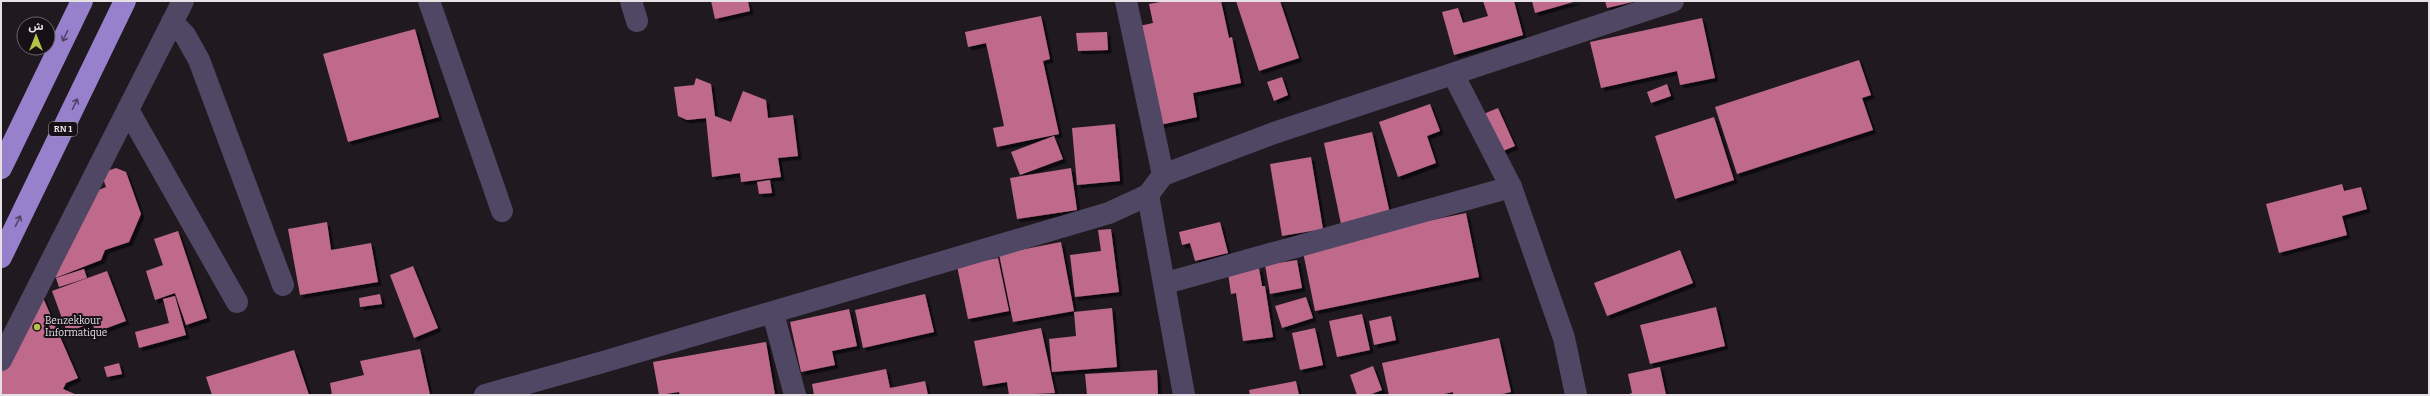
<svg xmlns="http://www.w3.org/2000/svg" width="2430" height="396" viewBox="0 0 2430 396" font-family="Bitter,'Noto Sans Arabic',serif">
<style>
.building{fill:#bf6a8b;filter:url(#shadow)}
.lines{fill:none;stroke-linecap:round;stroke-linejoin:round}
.minor{stroke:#504765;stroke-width:22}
.highway{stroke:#9780cc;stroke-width:22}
.oneway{stroke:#514368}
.poi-dot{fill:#b7c147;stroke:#171117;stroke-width:1.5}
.labels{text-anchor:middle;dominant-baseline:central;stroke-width:4;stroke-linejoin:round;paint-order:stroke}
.shield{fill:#171117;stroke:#a7a3a6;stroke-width:1}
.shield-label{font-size:9px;font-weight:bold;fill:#e5e1e4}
.poi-label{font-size:10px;fill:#e5e1e4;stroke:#171117;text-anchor:start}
</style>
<defs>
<filter id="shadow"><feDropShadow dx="3.5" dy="3.5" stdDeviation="0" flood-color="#0009"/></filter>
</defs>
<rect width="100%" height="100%" fill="#201a20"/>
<!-- building -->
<g class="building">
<path d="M711,1H748L750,11L715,19Z"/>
<path d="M1165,1H1221L1229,38L1232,37L1241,83L1193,93L1197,117L1155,126L1135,27L1153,23L1149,4Z"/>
<path d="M1236,1H1280L1299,58L1259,71Z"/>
<path d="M1483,1H1514L1523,35L1454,55L1442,12L1458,8L1463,23L1488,16Z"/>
<path d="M1532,1H1577L1535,13Z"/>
<path d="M1605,1H1633V2L1607,8Z"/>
<path d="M1041,16L1050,59L1043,61L1059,134L997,147L993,128L1004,126L986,43L968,47L965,32Z"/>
<path d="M1702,18L1715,78L1680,85L1677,71L1601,88L1590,42Z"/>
<path d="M415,29L439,117L348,142L323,54Z"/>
<path d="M1107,32L1108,50L1078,51L1076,33Z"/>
<path d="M1859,60L1871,95L1862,98L1873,130L1737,174L1715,107Z"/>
<path d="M1282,77L1288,95L1274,101L1267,82Z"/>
<path d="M696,78L711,84L715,116L731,122L743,91L766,100L768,118L793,115L798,156L778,158L781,177L741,182L740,173L712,177L706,118L687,120L678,116L674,87L694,85Z"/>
<path d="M1667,84L1671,96L1651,103L1647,92Z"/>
<path d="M1430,104L1440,131L1427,136L1436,163L1398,177L1379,122Z"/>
<path d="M1498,108L1515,146L1498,153L1481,115Z"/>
<path d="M1714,117L1734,180L1675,199L1655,136Z"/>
<path d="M1115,124L1120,181L1077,185L1072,128Z"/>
<path d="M1372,132L1390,214L1341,224L1324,143Z"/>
<path d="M1054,136L1063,159L1020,175L1011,152Z"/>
<path d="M1311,157L1323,229L1282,236L1270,164Z"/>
<path d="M116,168L126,172L141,214L129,242L105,250L101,260L55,278L91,193L106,187L101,173Z"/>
<path d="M1071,168L1077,210L1017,219L1010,178Z"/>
<path d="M770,180L772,193L759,194L757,182Z"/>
<path d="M2342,184L2344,191L2361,187L2367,209L2342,216L2347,235L2279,253L2266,204Z"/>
<path d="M1466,213L1479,277L1315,311L1302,247Z"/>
<path d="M327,222L331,250L371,243L378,282L300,295L288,229Z"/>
<path d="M1220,222L1228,253L1195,261L1190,243L1182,245L1179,232Z"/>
<path d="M1111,229L1119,292L1075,297L1070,255L1101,251L1098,230Z"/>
<path d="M178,231L207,318L186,325L175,293L155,300L146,271L163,265L154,239Z"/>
<path d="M1061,242L1074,311L1013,322L999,254Z"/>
<path d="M1680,250L1693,283L1607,316L1594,283Z"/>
<path d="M998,258L1009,311L968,319L957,266Z"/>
<path d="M1297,260L1302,288L1270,294L1265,265Z"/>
<path d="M413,266L438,328L414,338L390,275Z"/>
<path d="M1259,268L1262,286H1265L1273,337L1243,341L1236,293L1231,294L1228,273Z"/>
<path d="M84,269L87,278L59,287L56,278Z"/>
<path d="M107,271L126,321L96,332L92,323L67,332L52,291Z"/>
<path d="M37,284L78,378L66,383L63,389L77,395H1V371Z"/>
<path d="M380,294L382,304L360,307L359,298Z"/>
<path d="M925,294L934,332L863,348L855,310Z"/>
<path d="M175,296L186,335L139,348L135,332L169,323L163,299Z"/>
<path d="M1306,297L1313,318L1282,328L1275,306Z"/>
<path d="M1716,307L1725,346L1650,364L1640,325Z"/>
<path d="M1112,308L1117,367L1052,372L1049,339L1076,336L1074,312Z"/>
<path d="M849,309L857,346L832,351L835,365L801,372L790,322Z"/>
<path d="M1362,314L1370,350L1337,357L1329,321Z"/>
<path d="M1391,316L1396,340L1374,345L1369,321Z"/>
<path d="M1041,328L1055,393L1009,395L1007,382L983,386L974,341Z"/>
<path d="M1315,328L1323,365L1300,370L1292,333Z"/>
<path d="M1499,338L1511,392L1498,395H1453V392L1440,395H1389L1382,363Z"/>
<path d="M766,342L775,395H680L679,392L659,395L653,362Z"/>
<path d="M420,349L430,395H332L330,383L364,375L360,361Z"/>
<path d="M294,350L309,395H212L206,377Z"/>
<path d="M119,363L122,374L107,377L104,367Z"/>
<path d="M1373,366L1382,390L1369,395H1357L1350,375Z"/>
<path d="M1660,367L1666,395H1626L1632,393L1628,374Z"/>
<path d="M886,369L890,388L925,381L928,395H814L812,384Z"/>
<path d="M1157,370L1158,395H1087L1085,374Z"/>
<path d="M1296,381L1299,395H1250L1249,390Z"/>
</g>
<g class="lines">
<!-- minor -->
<g class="minor">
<path d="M429,1L502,211"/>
<path d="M631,1L637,21"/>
<path d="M1126,1L1163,175"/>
<path d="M172,22L185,35L199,60L283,285"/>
<path d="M1453,74L1511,187L1564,338L1576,395"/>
<path d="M128,110L237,302"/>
<path d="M1148,195L1184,395"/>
<path d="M1166,283L1511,187"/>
<path d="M773,313L795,395"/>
<path d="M1,360L183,1"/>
<path d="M485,395L603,362L1109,213L1148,195L1163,175L1274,133L1673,1"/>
</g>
<!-- highway -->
<g class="highway">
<path d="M1,168L82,1"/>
<path d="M1,257L125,1"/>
</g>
</g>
<!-- one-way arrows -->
<defs><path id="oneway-shaft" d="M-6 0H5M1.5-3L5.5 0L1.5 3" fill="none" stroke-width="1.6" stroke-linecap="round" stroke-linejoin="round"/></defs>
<g class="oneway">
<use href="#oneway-shaft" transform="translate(65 36) rotate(116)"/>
<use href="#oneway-shaft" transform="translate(75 104) rotate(-64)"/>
<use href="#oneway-shaft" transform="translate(18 221) rotate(-64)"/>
</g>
<!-- markers -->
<circle class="poi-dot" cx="37" cy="327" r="4"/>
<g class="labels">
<!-- shield labels -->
<rect class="shield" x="49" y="122" width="28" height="14" rx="3"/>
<g class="shield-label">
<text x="63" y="129">RN 1</text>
</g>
<!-- poi labels -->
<g class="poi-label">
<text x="45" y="321">Benzekkour<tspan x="45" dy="12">Informatique</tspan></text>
</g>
</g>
<!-- border -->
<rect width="2430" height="396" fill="none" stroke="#e5e1e4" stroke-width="4"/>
<!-- north arrow -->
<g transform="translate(36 36)"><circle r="19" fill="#171117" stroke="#696469"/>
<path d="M0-3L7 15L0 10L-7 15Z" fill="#b7c147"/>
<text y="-6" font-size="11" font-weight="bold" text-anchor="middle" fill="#e5e1e4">ش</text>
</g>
</svg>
